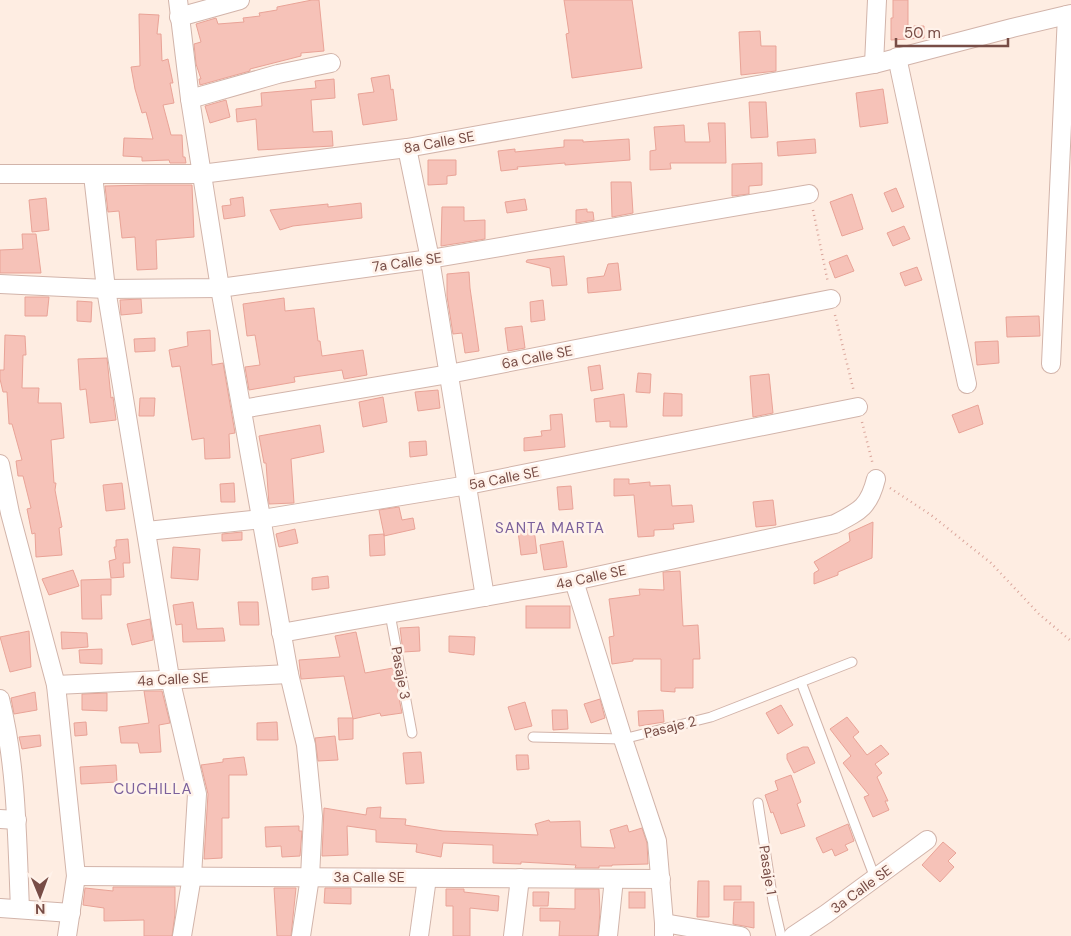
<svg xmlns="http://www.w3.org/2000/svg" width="1071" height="936" viewBox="0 0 1071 936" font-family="'DM Sans',sans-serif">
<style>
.building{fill:#f6c2b8;stroke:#e9a397}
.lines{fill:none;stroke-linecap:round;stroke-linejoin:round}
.lane-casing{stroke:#d2b4aa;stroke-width:11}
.street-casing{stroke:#d2b4aa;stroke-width:20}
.path{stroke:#daa59b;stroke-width:2.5;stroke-dasharray:1 4;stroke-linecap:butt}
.lane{stroke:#fff;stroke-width:9}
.street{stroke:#fff;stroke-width:18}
.labels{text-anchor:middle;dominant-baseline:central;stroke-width:5;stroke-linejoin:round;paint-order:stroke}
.street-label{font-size:14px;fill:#784d46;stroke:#fff2ea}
.neighbourhood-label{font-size:15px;letter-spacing:1px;fill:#7b619c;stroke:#fff2ea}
</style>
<rect width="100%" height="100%" fill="#feede2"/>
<!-- building -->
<g class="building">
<path d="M312,0H319L324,51L301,53V56L250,69V71L200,85L199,79H201L196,64L194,44L201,42L196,24L216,18L218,24L244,22L243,18L260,16L259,13L277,10V7Z"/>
<path d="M564,0H632L642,68L572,78L566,34L569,33Z"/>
<path d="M893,0H908V26H924V38L891,40V18H893Z"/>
<path d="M139,14L159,15L157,34H161L162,61L168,59L173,83H170L174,103L163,105L171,135H182L183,157H185L186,163H170L169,160L142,161V157L123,156L124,138L153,139L146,112L142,113L135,89L131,67L140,66Z"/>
<path d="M760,31L761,46H776V71L741,75L739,32Z"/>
<path d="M389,75L391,90L393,89L397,120L363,125L358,94L374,92L371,78Z"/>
<path d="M334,79L335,98L311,100L313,132L332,131L333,146L258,150L256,119L237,122L236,109L262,106L261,93L316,88L315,81Z"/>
<path d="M883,89L888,123L860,127L856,93Z"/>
<path d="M226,100L230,117L210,123L205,106Z"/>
<path d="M749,102H766L768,137L751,138Z"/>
<path d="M708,123H725L726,163H670L671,169L650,170V151L656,150L654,127L684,125L685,142H710Z"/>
<path d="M629,139L630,160L565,165V163L517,167L518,169L501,171L498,151L515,149V152L564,147V140H583V142Z"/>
<path d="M815,139L816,153L778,156L777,142Z"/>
<path d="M428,160H456V175L447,176V184L428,185Z"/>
<path d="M762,163V185L749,186V194L732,196V164Z"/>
<path d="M611,182H631L633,213L612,217Z"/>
<path d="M148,185H192L194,237L156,240L157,269L137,270L135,237L122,238L119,211L108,212L105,186Z"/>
<path d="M896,188L904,207L892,212L884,193Z"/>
<path d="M852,194L863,229L842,236L830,202Z"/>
<path d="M243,197L245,216L224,219L222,206L231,205L230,199Z"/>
<path d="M46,198L49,230L32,232L29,200Z"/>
<path d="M525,199L527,210L507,213L505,202Z"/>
<path d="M361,203L362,218L293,226L280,230L270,210L328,204V207Z"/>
<path d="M442,207H464V221L485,220V239L441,246Z"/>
<path d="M587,209V212H593L594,220L576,223V210Z"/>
<path d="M904,226L910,239L893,246L887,233Z"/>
<path d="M22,234H36L41,273H0V250L23,249Z"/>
<path d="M847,255L854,271L835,278L829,262Z"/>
<path d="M564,256L567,285L552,286L550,268L526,262L527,260Z"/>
<path d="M618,263L621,290L588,293L587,278L604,276L608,264Z"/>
<path d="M917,267L922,280L905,286L900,273Z"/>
<path d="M469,272L470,288L479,351L465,353L462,333L453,334L447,296V274Z"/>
<path d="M25,297H49L47,316H25Z"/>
<path d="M284,298L285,311L314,308L318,341H320L322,356L363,350L367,375L344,379L342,370L294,377L295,382L249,390L245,367L260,365L255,335L247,336L243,304Z"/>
<path d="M141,299L142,313L121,315L120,300Z"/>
<path d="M543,300L545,320L531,322L530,302Z"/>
<path d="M77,301L92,302L91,322L77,321Z"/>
<path d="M1039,316L1040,336L1007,337L1006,317Z"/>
<path d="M522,326L525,348L508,351L505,328Z"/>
<path d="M210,330L212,365L223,363L235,433L229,434L230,458L205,459L204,438L192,440L180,366L172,367L169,350L188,346L187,332Z"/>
<path d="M5,335L25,336L26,355H23L22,388H39L38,403H61L64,438L51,440L54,483H56L55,490L62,527L59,528L62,555L36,557L35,533L32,534L27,509L31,508L23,476H18L16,461L22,460L12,424H9L7,392H3L0,379V370H4Z"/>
<path d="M155,338V351L135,352L134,339Z"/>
<path d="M998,341L999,363L977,365L975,342Z"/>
<path d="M107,358L111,398L113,397L116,420L90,423L86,389L80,390L78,359Z"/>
<path d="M600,365L603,389L591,391L588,367Z"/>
<path d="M638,373L651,374L650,393L636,392Z"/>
<path d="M769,374L773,413L753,417L750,376Z"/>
<path d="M438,390L440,408L418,411L415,392Z"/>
<path d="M664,393L682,394V416H663Z"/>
<path d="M624,394L627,427H610V421L596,422L594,399Z"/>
<path d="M383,397L387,422L363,427L359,402Z"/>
<path d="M140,398H155L154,416H139Z"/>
<path d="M978,405L983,424L959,433L952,415Z"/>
<path d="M562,414L565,447L524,451V438L542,436L541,431L551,430L550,415Z"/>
<path d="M320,425L324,452L291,459L294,503L269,504L266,463H264L259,436Z"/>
<path d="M426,441L427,455L410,457L409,442Z"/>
<path d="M614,479H629V484L650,482V486L670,485L672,506L692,505L694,522L673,524L674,529L654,530V536L638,537L634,495L614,496Z"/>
<path d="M122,483L125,509L106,511L103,485Z"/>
<path d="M234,483L235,502H221L220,484Z"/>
<path d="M571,486L573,509L559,510L557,487Z"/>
<path d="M773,500L776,525L756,527L753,502Z"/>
<path d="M399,507L402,520L413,518L415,529L384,536V534L385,555L370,556L369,535L384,534L379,510Z"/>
<path d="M873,522L872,558L838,572V575L814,584V573L819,570L814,562L850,541L849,533Z"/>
<path d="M295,529L298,543L279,547L276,534Z"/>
<path d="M534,529L537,553L521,555L518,531Z"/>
<path d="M242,532V540L222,541V534Z"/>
<path d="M128,539L130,563H123L124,577L111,578L109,561L116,559L114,547H116V540Z"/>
<path d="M563,541L567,567L544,570L540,545Z"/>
<path d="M173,547L200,549L198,580L171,578Z"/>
<path d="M73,570L79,586L49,595L42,579Z"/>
<path d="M680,571L683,626L698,625L700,659H693V688H675V692L661,691V659H633V661L612,664L609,637L614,636L609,599L640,595L639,589L664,590L663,572Z"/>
<path d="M328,576L329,588L312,590V578Z"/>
<path d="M111,579V595H101L102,619H82L81,580Z"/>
<path d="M193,602L197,629L223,628L225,641L183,642L182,624L176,625L173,605Z"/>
<path d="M238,602H258L259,625H240Z"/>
<rect x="526" y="606" width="44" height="22"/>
<path d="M150,619L153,640L132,645L127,624Z"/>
<path d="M419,627L420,651L403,652L400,628Z"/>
<path d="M29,631L31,667L10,672L0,637Z"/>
<path d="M61,632L87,633L88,647L62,649Z"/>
<path d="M356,632L365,673L393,668L402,713L381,716L380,713L353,719L344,676L301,679L299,660L340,657L335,636Z"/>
<path d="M449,636L475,637L474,655L449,652Z"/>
<path d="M102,649V664L80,663L79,650Z"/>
<path d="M144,691H162L170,723L159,725L161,752L140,753L138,743H121L119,727L149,723Z"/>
<path d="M35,692L37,710L14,714L11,698Z"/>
<path d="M107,693V711L82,710V694Z"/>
<path d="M600,699L605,718L591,723L584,704Z"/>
<path d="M525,702L532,726L515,730L508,707Z"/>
<path d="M781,705L793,725L778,734L766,713Z"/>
<path d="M552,710H567L568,729L553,730Z"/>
<path d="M663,710L664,722L639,726L638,711Z"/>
<path d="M847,717L859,732L853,737L867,755L881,745L889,754L875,764L882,773L877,777L888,801H885L889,810L873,817L864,797L869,795L843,763L851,756L830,729Z"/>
<path d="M338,718H353V739L339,740Z"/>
<path d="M86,722L87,735L75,736L74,723Z"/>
<path d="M277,722L278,740H257V723Z"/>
<path d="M40,735L41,746L22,749L19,737Z"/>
<path d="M335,736L338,760L318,761L315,738Z"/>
<path d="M803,747H808L815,763L794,773L787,759V754Z"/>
<path d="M421,752L424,783L406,784L403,753Z"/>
<path d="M516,755H528L529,769L517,770Z"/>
<path d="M244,757L247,775H229V818H222V858L204,859L208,794L201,765L223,762V759Z"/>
<path d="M116,765L117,782L81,784L80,767Z"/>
<path d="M791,775L801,802L797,804L805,826L781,834L773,812L771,813L765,795L778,790L775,781Z"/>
<path d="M381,807L380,818L406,819L405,825L443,831L538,835L535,824L549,820L550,822L580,821L581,847L615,848L610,830L627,825L629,832L642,828L647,843L648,864L612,865V866H599V868H575L576,865L521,862V864L493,863V845L443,843L441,857L416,852L417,844L376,842V830L347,826L348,855L322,856L324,808L366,815L367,808Z"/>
<path d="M848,824L854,841L845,845L848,850L835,856L832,849L823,853L816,838Z"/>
<path d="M299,826V831H302L300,856L282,857L281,846L266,847L265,827Z"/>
<path d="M943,842L956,853L948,861L954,867L940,882L922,865Z"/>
<path d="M698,881H709V917H697Z"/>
<rect x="724" y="886" width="17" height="14"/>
<path d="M113,887H175V914L172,936H144V920L104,921V908L83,905L85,888L113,891Z"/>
<path d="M274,888H296L291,936H277Z"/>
<path d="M325,888H351V904L324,903Z"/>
<path d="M446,889H464V892L499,896L498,911L470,908V936H453V906H446Z"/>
<path d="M575,889H599L600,912L598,936H559L560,921H540V908L575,909Z"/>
<path d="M533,892H549L548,906H533Z"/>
<rect x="629" y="892" width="16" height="16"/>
<path d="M734,902H754V928L733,924Z"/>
</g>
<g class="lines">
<defs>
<g id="lane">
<path d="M390,614L412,733"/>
<path d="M801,682L875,878"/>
<path d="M533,737L623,739L711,717L852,662"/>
<path d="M758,803L773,901L781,936"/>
</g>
<g id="street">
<path d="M178,0L190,99L220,288L289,674L306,745L313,816L310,877L301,936"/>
<path d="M179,17L240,0"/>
<path d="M897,57L967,384"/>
<path d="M874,64L877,0"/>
<path d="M190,99L278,74L331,63"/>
<path d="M407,148L430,259L485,597"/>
<path d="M0,174H201L407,148L874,64L1012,28L1071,14"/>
<path d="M93,175L106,289L170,678L197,794L192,876L182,936"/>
<path d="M0,284L106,289L220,288L430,259L809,194"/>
<path d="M1051,364L1067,15"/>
<path d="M242,409L449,374L831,299"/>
<path d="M0,464L10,513L56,685L76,876L67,936"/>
<path d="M147,531L262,519L468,485L858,407"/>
<path d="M574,581L623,739L657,841L664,923V936"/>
<path d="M281,633L574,581L835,524C860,511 869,507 876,479"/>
<path d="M56,685L289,674"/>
<path d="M0,699C17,767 17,839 20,909"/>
<path d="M0,819L17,820"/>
<path d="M76,876L661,879"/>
<path d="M0,908L71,913"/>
<path d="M664,923L741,936"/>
<path d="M419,936L427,878"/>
<path d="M513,936L520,878"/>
<path d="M608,936L614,879"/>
<path d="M793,936L826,914L927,840"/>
</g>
</defs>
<!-- lane casing -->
<use href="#lane" class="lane-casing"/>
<!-- street casing -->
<use href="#street" class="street-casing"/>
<!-- path -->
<g class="path">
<path d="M813,210L828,283"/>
<path d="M835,315L854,392"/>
<path d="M862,422L873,465"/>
<path d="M890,488L931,515L991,563L1039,614L1071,641"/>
</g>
<!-- lane -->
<use href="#lane" class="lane"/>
<!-- street -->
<use href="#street" class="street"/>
</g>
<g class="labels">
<!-- street labels -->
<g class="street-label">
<text transform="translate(439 142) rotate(-10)">8a Calle SE</text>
<text transform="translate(407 262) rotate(-8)">7a Calle SE</text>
<text transform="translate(537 357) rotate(-11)">6a Calle SE</text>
<text transform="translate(504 478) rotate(-11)">5a Calle SE</text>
<text transform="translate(591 577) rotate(-12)">4a Calle SE</text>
<text transform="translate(401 673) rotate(80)">Pasaje 3</text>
<text transform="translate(173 679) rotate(-3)">4a Calle SE</text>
<text transform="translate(670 727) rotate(-14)">Pasaje 2</text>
<text transform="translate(768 870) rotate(81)">Pasaje 1</text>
<text x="369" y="877">3a Calle SE</text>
<text transform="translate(861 889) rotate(-36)">3a Calle SE</text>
</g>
<!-- neighbourhood labels -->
<g class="neighbourhood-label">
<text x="550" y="528">SANTA MARTA</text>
<text x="153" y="789">CUCHILLA</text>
</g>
</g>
<!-- north arrow -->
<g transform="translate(40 896) rotate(179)" stroke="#fff2ea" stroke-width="4" paint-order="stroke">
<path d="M0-4L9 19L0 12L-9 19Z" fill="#784d46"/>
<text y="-8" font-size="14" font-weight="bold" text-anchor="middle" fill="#784d46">N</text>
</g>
<!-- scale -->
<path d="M896 38v8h112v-8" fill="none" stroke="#784d46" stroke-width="2.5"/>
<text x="904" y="38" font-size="15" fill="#784d46" stroke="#fff2ea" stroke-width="4" paint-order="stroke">50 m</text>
</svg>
